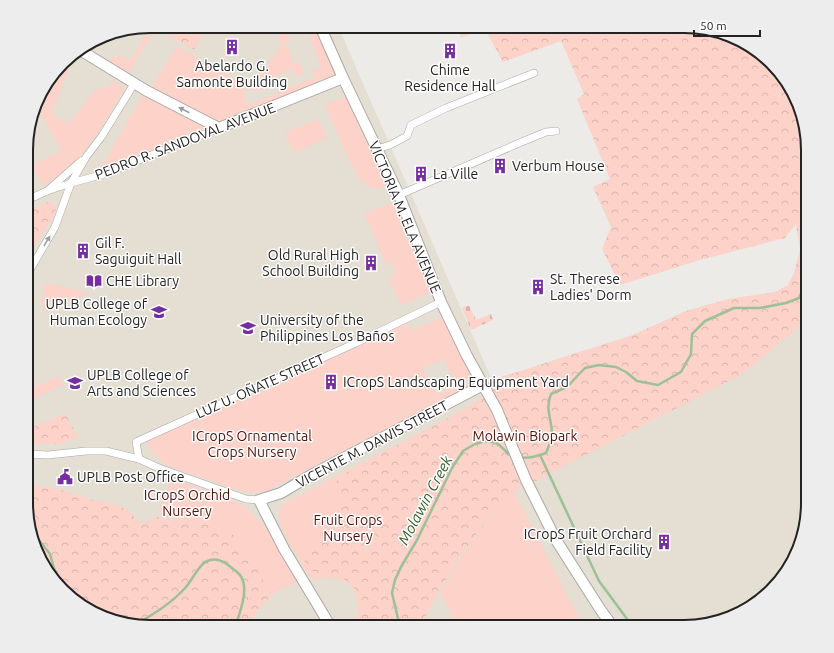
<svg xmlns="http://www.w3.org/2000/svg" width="834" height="653" viewBox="0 0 834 653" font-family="Ubuntu,sans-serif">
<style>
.built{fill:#e4ded3}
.green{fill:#fcd2c9;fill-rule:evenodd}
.forest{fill:url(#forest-crowns)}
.cemetery{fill:url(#cemetery-stones)}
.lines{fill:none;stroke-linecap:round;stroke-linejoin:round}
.stream{stroke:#9dc196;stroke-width:2.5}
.street-casing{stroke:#aaa8a4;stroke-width:8}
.secondary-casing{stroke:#aaa8a4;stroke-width:12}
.street{stroke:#fff;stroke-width:7}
.secondary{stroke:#fff;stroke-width:10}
.oneway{fill:#9c9c9c}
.labels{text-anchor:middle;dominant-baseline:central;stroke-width:3;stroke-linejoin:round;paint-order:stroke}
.poi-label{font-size:14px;fill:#242322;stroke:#fff;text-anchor:start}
.street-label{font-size:14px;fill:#242322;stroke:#fff}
.park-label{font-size:14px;fill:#541106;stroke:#fff}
.water-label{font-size:15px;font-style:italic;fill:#2f5f27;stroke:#fff}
.rim{fill:none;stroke:#242322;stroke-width:2}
</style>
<defs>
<pattern id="forest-crowns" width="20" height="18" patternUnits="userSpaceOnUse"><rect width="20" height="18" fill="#fcd2c9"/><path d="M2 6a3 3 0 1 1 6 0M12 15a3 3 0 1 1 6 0" fill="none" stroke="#d8b4ac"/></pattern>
<pattern id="cemetery-stones" width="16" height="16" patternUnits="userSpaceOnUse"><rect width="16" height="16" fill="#fcd2c9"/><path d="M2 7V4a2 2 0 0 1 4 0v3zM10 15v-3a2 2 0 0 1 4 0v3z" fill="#d8b4ac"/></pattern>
</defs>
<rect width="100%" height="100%" fill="#edebe7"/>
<!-- built -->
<path class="built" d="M150,26H338L492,380L633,335L686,311L729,299L775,292L808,285V511L798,550L777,585L731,617L684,627H143L103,618L68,596L39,558L26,511L27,134L43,88L69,57L110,33Z"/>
<!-- green -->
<g class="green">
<path d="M296,26H319L340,76L97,175L143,94L151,89L177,46L236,80L243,89L247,106L315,77L313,70L321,67L307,29L299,32Z"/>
<path d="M148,31L153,33L127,75L83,49L90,44L88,49L109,62L113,57L122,56L131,60Z"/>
<path d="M285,31H289L290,34L289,40L285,42L294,64L300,62L303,74L300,76H296L291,69L259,83L260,91L256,92L246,87L253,78L257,81L283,44L277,40L282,33Z"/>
<path d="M66,64L69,68L51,114L69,123L97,88L100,89L108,87L113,81L125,88C101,127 85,164 43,185L32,165L61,151L52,133L47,127L37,105L40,97L52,92L58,70Z"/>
<path d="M346,96L388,186L379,189L372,188L360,180L345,151L325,105Z"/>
<path d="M318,119L327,138L294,153L285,133Z"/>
<path d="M396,202L409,230L406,234L425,277L432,281L436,290L401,305L389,280L393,277L395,272L392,262L386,264L364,213Z"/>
<path d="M47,283L89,293L44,313L42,301L44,286Z"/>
<path d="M447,315L472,377L471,386L455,399L439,402L264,492L251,493L238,490L166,465L152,451L146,440L402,322L411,327L413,330ZM444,359L456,386L436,395L423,368Z"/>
<path d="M58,376L63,385L27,402V391Z"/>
<path d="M447,419L358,613C358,608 358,602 357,597C351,577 328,575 312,580C304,567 276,525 279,511C279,509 282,505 284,503Z"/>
<path d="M171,477L245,506L267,528L299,580L272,595L244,548L216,526L187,523L158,513Z"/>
<path d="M514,492L582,624L576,627H458L440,592C462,556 483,521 514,492Z"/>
</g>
<!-- forest -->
<g class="forest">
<path d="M153,26H208L194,50Z"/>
<path d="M458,26H692L731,35L766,57L798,103L808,150V319L743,374L514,492C474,529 445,579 420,627H351L358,613V595L352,584L341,577L314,572L305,563L304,553L308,546L329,529L340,515L339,500L335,486L338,477L447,419L479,400L490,392L492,380L633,335L686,311L729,299L775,292L788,285L794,273L800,250L796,224L785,238L700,260L620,285L602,249L611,227L593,187L610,179L577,99L584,94L561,41L503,62L485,29L461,38Z"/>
<path d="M66,60V64L58,73L52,92L44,97L39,105L37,104L43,88Z"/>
<path d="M51,202L56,207L55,214L27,257V211L46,203Z"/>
<path d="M65,413L78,438L59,444H40L29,441L26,438V430Z"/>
<path d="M26,484L58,489L93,500L113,504L129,510L137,521L146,523L156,517L187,523L216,526L233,535L244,548L272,595L257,611L248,627H142L103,618L68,596L39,558L26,511Z"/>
</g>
<!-- cemetery -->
<path class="cemetery" d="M469,305L476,320L491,314L493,320L471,330L462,308Z"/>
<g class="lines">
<!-- stream -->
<g class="stream">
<path d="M540,455L599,581L633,627"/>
<path d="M520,457C529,459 537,456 546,453C549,446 552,439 552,432C551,417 545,409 551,394L567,387L585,368L599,365L616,367L626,372L637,381L658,385L681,372L691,354L692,334L705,321L734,308H760L786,303L799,298L808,278"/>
<path d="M31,530L50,554L58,582"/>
<path d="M134,625C153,615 172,603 186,587C193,579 199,563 210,560C221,557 229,566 237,572C252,584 240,612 235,627"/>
<path d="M400,627L392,593L395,580L401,567L417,540L452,468L463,451L475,444L486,441L497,443L509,454L513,455"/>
</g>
<defs>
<g id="street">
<path d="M377,149L390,145L407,136L411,125L446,108L534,73"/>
<path d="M47,191L71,183L104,174L219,128"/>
<path d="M399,195L524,141L546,132L556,131"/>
<path d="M27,200L47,191L81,161"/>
<path d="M27,275L55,227L71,183L86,157L102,136L134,84"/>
<path d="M26,454L48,455L86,451H106L139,459L159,468L246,499L259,500"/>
<path d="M139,459L136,442L358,342L441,302"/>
</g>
<g id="secondary">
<path d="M320,26L343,78L399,195L441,302L467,356L497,410L526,480L556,540L600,609L613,627"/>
<path d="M80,50L147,91L219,128L343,78"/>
<path d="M331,627L284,549L259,500L281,493L313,474L483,385"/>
</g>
</defs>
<!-- street casing -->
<use href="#street" class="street-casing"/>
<!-- secondary casing -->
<use href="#secondary" class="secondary-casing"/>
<!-- street -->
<use href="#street" class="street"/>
<!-- secondary -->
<use href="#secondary" class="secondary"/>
</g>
<!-- one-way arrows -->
<defs><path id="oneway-solid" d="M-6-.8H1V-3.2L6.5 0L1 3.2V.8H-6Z"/></defs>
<g class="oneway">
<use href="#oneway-solid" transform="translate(184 110) rotate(-153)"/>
<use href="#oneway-solid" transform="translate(47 241) rotate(-59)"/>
</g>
<!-- icons -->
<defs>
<symbol id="building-bare" viewBox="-9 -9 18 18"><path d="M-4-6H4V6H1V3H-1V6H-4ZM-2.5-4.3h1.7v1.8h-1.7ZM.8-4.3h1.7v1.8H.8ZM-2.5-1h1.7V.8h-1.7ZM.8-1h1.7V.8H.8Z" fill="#762da0" stroke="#fff" stroke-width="2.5" paint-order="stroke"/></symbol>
<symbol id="library-bare" viewBox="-9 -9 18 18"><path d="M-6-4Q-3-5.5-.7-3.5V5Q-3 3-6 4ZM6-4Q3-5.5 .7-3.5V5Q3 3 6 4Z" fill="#762da0" stroke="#fff" stroke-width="2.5" paint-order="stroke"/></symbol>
<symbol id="university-bare" viewBox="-9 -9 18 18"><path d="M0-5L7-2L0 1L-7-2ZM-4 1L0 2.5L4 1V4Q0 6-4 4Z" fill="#762da0" stroke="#fff" stroke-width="2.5" paint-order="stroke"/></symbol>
<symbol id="civic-bare" viewBox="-9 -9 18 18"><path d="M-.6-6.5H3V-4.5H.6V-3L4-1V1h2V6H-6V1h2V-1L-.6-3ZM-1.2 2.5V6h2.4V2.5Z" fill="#762da0" stroke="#fff" stroke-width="2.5" paint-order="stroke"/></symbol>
</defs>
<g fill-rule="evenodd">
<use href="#building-bare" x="221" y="36" width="22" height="22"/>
<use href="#building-bare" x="439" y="40" width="22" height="22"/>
<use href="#building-bare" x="489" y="155" width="22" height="22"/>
<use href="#building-bare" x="410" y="163" width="22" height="22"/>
<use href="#building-bare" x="72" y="240" width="22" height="22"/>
<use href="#building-bare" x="360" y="252" width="22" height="22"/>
<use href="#library-bare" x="83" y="270" width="22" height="22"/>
<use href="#building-bare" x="527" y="276" width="22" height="22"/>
<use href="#university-bare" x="148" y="301" width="22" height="22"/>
<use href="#university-bare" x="237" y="317" width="22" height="22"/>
<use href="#building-bare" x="320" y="371" width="22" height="22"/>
<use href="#university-bare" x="64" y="372" width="22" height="22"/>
<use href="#civic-bare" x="54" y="466" width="22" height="22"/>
<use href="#building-bare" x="653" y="531" width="22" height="22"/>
</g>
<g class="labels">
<!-- poi labels -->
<g class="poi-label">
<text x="232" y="66" text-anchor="middle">Abelardo G.<tspan x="232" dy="16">Samonte Building</tspan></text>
<text x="450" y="70" text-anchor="middle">Chime<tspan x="450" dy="16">Residence Hall</tspan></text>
<text x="512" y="166">Verbum House</text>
<text x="433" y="174">La Ville</text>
<text x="95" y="243">Gil F.<tspan x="95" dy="16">Saguiguit Hall</tspan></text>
<text x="359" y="255" text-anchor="end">Old Rural High<tspan x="359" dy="16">School Building</tspan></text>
<text x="550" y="279">St. Therese<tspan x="550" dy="16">Ladies' Dorm</tspan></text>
<text x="106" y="281">CHE Library</text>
<text x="147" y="304" text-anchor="end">UPLB College of<tspan x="147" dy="16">Human Ecology</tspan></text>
<text x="260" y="320">University of the<tspan x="260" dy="16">Philippines Los Baños</tspan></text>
<text x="87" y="375">UPLB College of<tspan x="87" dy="16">Arts and Sciences</tspan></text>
<text x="343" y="382">ICropS Landscaping Equipment Yard</text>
<text x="77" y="477">UPLB Post Office</text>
<text x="652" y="534" text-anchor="end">ICropS Fruit Orchard<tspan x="652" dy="16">Field Facility</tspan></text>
</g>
<!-- street labels -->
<g class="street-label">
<text transform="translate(185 141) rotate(-21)">PEDRO R. SANDOVAL AVENUE</text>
<text transform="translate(405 217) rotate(67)">VICTORIA M. ELA AVENUE</text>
<text transform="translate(260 386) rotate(-24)">LUZ U. OÑATE STREET</text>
<text transform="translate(372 444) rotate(-28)">VICENTE M. DAWIS STREET</text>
</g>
<!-- park labels -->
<g class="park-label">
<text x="252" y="436">ICropS Ornamental<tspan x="252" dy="16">Crops Nursery</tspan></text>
<text x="525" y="436">Molawin Biopark</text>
<text x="187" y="495">ICropS Orchid<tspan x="187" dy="16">Nursery</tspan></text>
<text x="348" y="520">Fruit Crops<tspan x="348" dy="16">Nursery</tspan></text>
</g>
<!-- water labels -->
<g class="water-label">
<text transform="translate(425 500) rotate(-62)">Molawin Creek</text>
</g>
</g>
<!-- crop -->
<path d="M0 0H834V653H0ZM150 33H684A117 117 0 0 1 801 150V503A117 117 0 0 1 684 620H150A117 117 0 0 1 33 503V150A117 117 0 0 1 150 33Z" fill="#ededed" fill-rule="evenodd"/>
<path class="rim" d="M150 33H684A117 117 0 0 1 801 150V503A117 117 0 0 1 684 620H150A117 117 0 0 1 33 503V150A117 117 0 0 1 150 33Z"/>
<!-- scale -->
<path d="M694 30v6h66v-6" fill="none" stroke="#242322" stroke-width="2"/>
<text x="700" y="30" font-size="12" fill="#242322" stroke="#ffffff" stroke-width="3" paint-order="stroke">50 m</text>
</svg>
